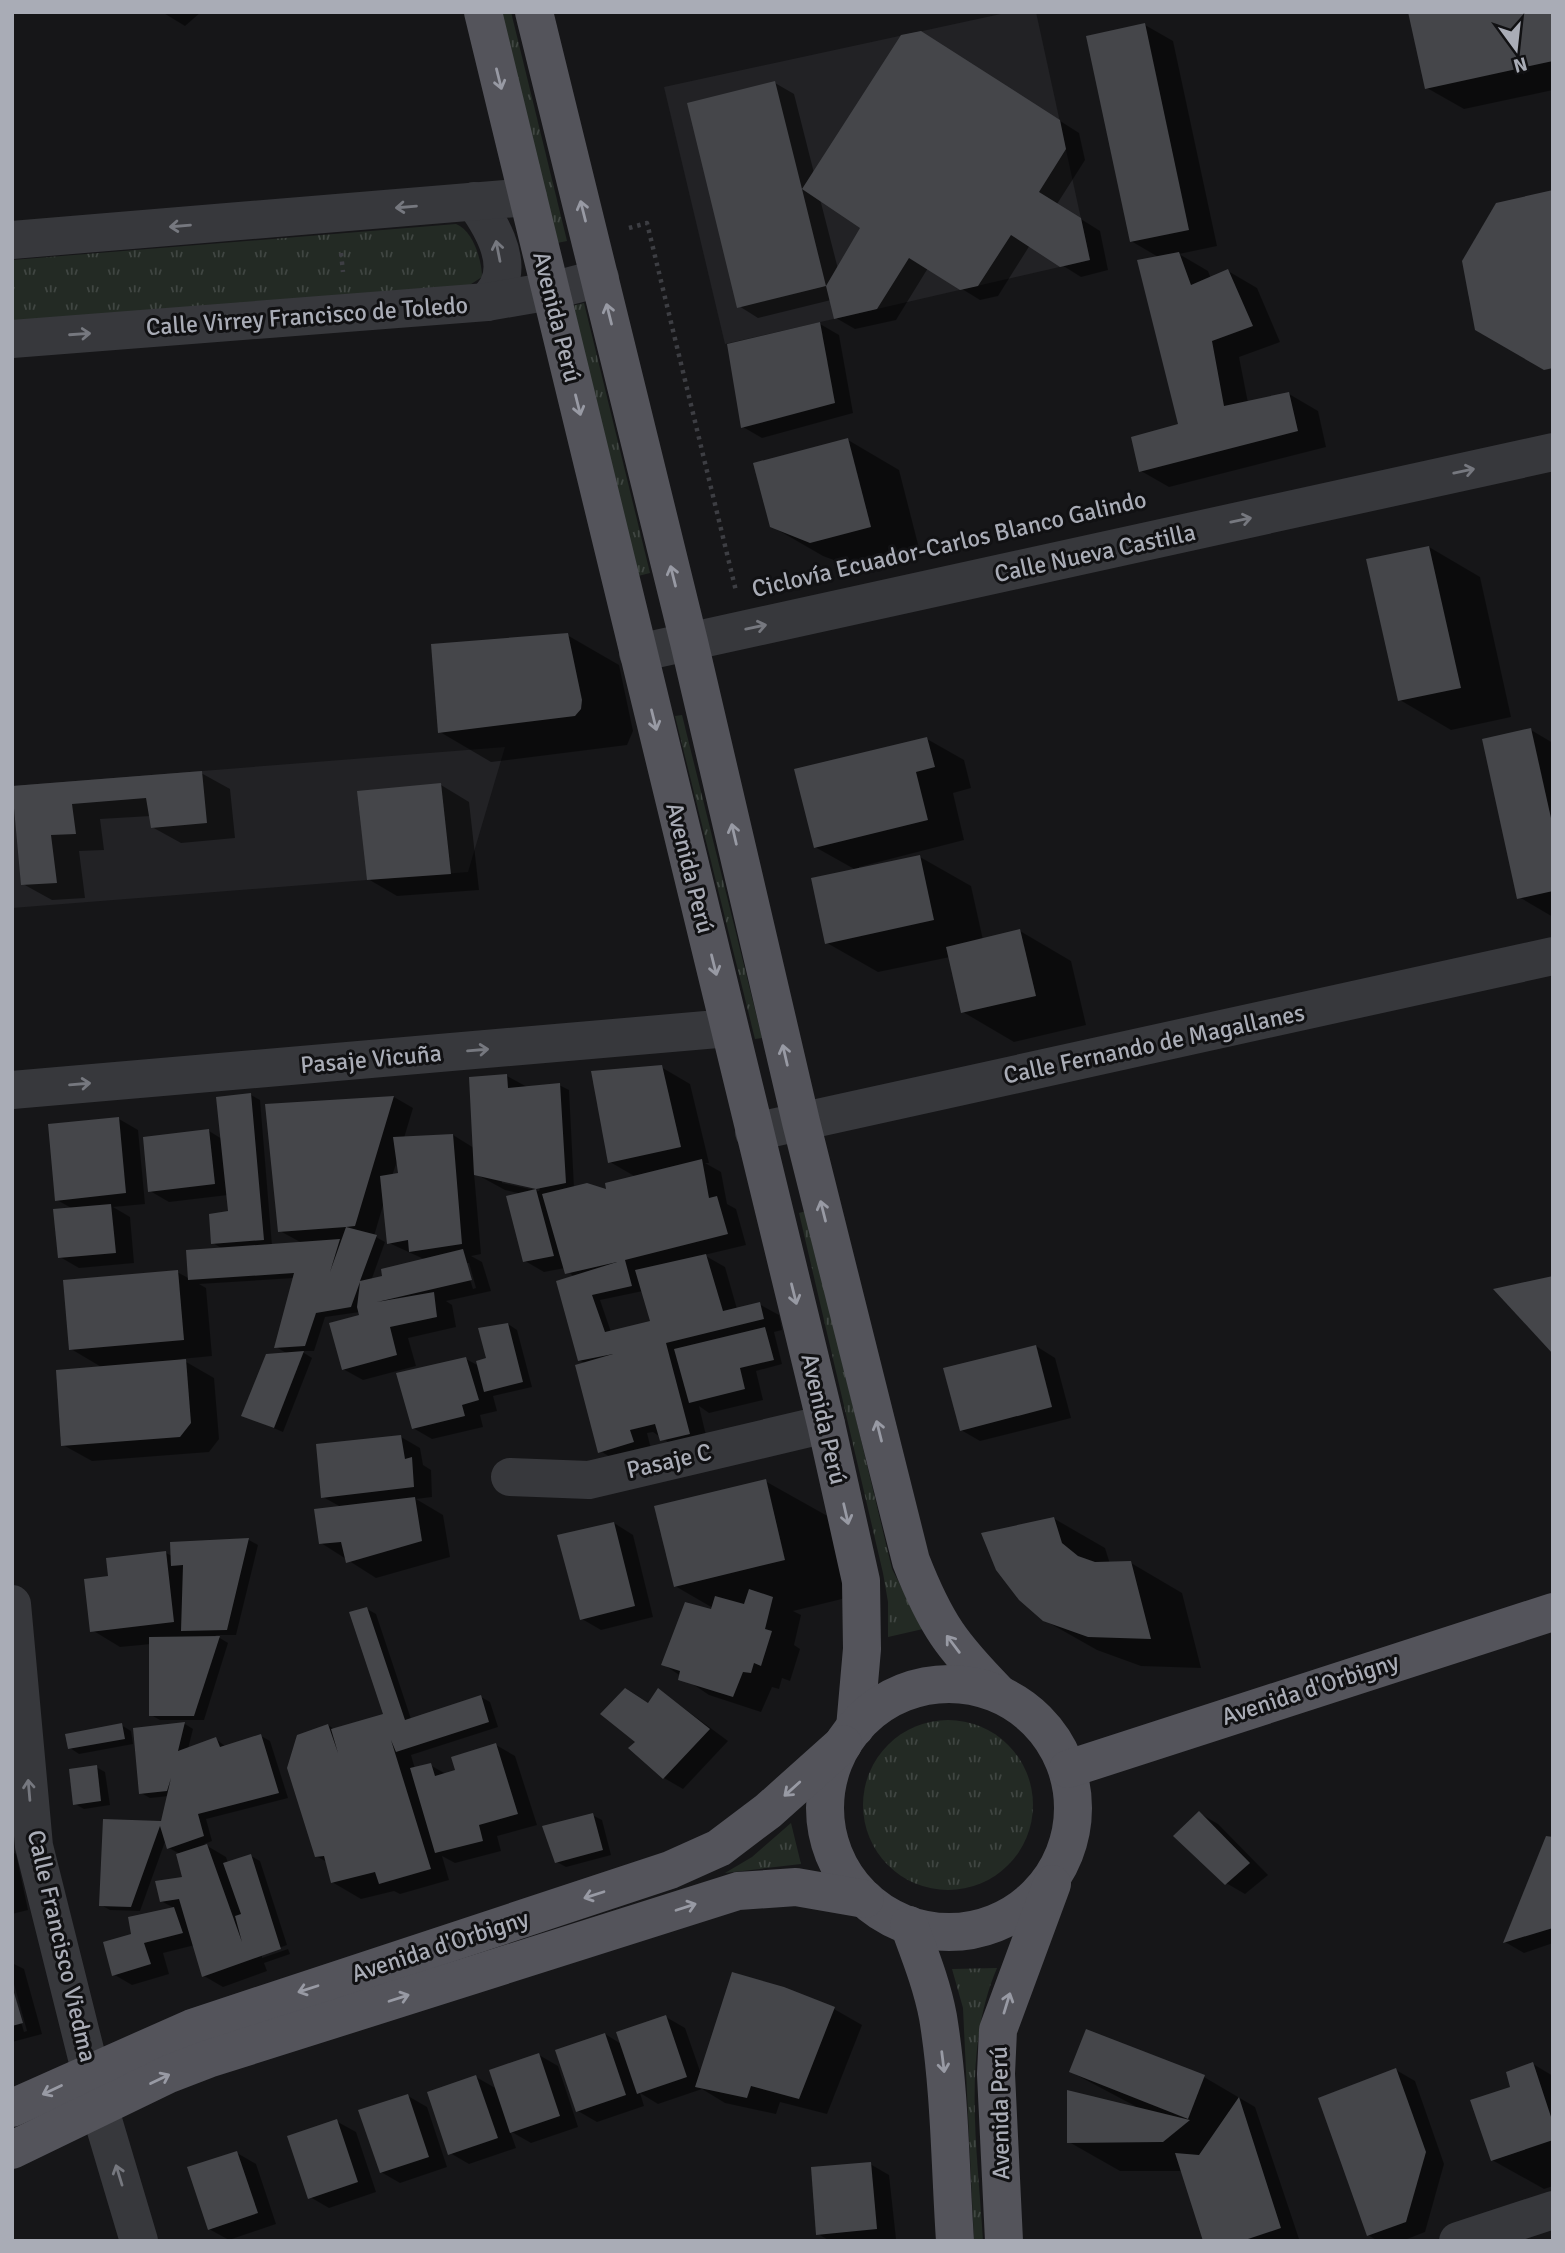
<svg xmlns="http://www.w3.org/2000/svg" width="1565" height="2253" viewBox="0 0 1565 2253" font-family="Signika,sans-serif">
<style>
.built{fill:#222225}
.grass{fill:url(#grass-tufts)}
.shadow{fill:#0007;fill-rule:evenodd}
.building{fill:#45464a}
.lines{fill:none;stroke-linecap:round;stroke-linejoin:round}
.path{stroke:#3d3e43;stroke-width:4.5;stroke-dasharray:3.5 5;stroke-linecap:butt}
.minor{stroke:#37383c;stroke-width:38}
.major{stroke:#54545b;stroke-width:38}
.oneway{stroke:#989aa4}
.oneway2{stroke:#76787f}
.labels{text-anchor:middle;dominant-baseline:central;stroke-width:6;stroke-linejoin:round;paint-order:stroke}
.street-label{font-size:24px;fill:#a9acb6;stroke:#111113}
</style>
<defs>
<pattern id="grass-tufts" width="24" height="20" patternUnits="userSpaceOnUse" patternTransform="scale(1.75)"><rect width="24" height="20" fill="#232a24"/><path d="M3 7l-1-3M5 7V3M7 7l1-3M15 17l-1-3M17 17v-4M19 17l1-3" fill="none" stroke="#404642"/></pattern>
</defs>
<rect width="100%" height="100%" fill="#161618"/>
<!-- built -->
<g class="built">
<path d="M1010,12H1036L1090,260L725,344L664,87Z"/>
<path d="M505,747L468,872L12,908V786Z"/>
</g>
<!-- grass -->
<g class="grass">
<path d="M501,12H511L567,241L557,243Z"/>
<path d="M456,224C473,230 482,261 482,277L468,286L12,325V260Z"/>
<path d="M584,303L650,573L638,576L572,306Z"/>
<path d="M682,715L762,1038L755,1039L675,716Z"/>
<path d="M806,1211L892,1569L923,1629L888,1637V1602L883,1573L799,1213Z"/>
<circle cx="948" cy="1805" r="85"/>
<path d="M791,1823L801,1864L725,1873L752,1857Z"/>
<path d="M997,1968C961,2052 978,2152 983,2241H974L963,2008L952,1969Z"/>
</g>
<!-- shadow -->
<g class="shadow">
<path d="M162,12H201L185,26Z"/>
<path d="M1553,12V90L1464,109L1427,88Z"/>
<path d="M1145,25L1173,41L1217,246L1179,254L1208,271L1211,279L1228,271L1257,288L1280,342L1239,357L1248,403L1289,394L1318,411L1326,447L1169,487L1141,471L1181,425L1160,258L1131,241Z"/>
<path d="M941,45L1079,133L1085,160L1057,204L1100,231L1108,270L1081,277L1030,245L998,296L980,300L928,268L896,320L855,329L836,318L831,300L758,318L739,306L775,83L794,94L814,173ZM820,199L862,227L838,269Z"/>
<path d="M820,324L839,335L853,413L762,438L743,427Z"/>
<path d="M848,440L899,470L921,556L863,571L823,556L771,526Z"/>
<path d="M1429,547L1480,577L1511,717L1451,730L1400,700Z"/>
<path d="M567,635L619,665L633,731L627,745L491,762L440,732Z"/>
<path d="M1531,730L1553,743V917L1519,897Z"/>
<path d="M927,739L964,760L971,788L953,793L964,840L859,867V870L920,857L971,886L983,940L1020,931L1071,961L1086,1025L1014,1042L963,1012L950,957L878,972L827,943L856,870L815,847Z"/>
<path d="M201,773L230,789L235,838L181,843L152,827L151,816L100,819L104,850L79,851L85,898L52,900L23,884L14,788Z"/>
<path d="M441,785L469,802L479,890L397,896L368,879Z"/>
<path d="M661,1067L690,1084L709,1163H705L721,1172L727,1204L736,1209L746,1245L704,1255L725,1267L737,1309L759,1304L779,1315L782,1330L774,1332L782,1364L756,1371L763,1400L709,1413L699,1406L708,1444L681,1451L653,1432L647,1433L652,1453L619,1462L600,1451L585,1363L579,1360L574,1277L565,1268L544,1272L525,1261L522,1194L505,1190L474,1173L481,1254L471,1256L482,1262L491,1291L446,1301L452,1305L456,1327L408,1338L416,1366L363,1380L343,1369L361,1316L360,1312L325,1317L314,1351H301L312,1358L283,1432L243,1415L288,1354L276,1347L294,1278L199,1284L206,1288L212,1356L181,1359L214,1378L219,1439L209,1452L92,1461L63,1445L103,1368L71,1349L177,1272L190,1279L223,1249L213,1243L230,1212L228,1195L169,1202L150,1191L209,1131L222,1139L251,1095L260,1100L272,1246L302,1243L280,1231L267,1106L394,1097L413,1108L404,1138L453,1135L474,1148L507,1076L529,1088L559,1085L569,1090L574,1188L609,1192L636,1177L610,1162ZM398,1158L400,1174L392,1176ZM502,1179L540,1188L539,1191L502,1183ZM384,1202L389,1243L426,1260L371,1281L385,1242L374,1236ZM465,1263H469L476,1288L473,1289ZM643,1291L652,1322L611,1332L600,1300Z"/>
<path d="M119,1119L138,1130L145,1204L113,1207L130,1217L134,1263L79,1268L60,1257L73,1209L57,1200Z"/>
<path d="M508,1324L517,1330L532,1387L493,1396L497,1411L480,1415L483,1427L432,1439L413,1428L466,1359L479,1366L488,1359Z"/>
<path d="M1036,1346L1055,1358L1071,1418L980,1441L961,1430Z"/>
<path d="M401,1437L420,1448L423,1465L431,1470L432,1497L416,1499L443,1515L450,1557L376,1578L321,1543L341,1507L323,1497Z"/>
<path d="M765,1481L831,1518L850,1597L793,1611L801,1615L794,1645L800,1649L790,1681L782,1678L779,1689L772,1687L761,1712L709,1695L663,1664L713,1608L675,1586Z"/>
<path d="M1053,1518L1105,1548L1110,1564L1131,1563L1182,1593L1201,1668L1141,1666L1097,1650L1044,1620Z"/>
<path d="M614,1523L633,1535L653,1617L601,1630L582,1619Z"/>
<path d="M249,1540L258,1545L236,1635H215L228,1643L204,1720H160L151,1715V1644L120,1647L92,1630L110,1577L166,1553L172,1556V1543Z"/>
<path d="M367,1609L376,1614L411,1719L481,1697L490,1702L498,1727L411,1755L415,1769L430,1765L446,1774L457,1771L496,1745L515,1756L537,1825L497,1836L501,1851L455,1863L442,1856L449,1880L400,1894L394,1891L361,1899L332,1882L327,1862L316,1856L328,1725L335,1730L386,1718Z"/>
<path d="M659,1690L728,1741L683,1789L664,1778L638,1742L649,1704Z"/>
<path d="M185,1724L193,1729L188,1749L216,1739L226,1747L261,1736L270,1741L288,1798L206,1819L212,1841L204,1844L226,1857L228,1863L251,1856L260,1861L287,1945L262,1954V1958L288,1949L290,1954L264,1963L267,1971L223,1987L204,1976L195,1945L163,1953L169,1974L132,1985L113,1974L133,1935L174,1908L161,1901L185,1878L180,1854L169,1848L166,1839L140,1911L110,1910L101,1905L104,1821L162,1823L169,1796L150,1798L141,1793L135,1729Z"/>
<path d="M121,1725L131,1731L133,1744L79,1754L70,1748Z"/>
<path d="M96,1767L105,1772L110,1805L84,1809L75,1804Z"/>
<path d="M1199,1813L1218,1824L1268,1875L1245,1894L1226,1883Z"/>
<path d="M592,1815L602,1820L611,1855L566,1867L557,1862Z"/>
<path d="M1547,1838L1553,1839V1943L1524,1953L1505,1942Z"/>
<path d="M12,1852L16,1854L28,1910L12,1914Z"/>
<path d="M12,1963L24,1969L42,2034L12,2042V1990L24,2032L27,2031L12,1977Z"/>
<path d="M834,2009L862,2025L827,2114L780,2102L776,2114L725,2103L702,2089L658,2104L640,2093L644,2106L597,2122L578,2111L605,2034L623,2045L666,2017L685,2028L701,2074Z"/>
<path d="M539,2055L558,2066L578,2127L531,2143L510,2131L516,2148L469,2164L450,2153L476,2077L497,2089Z"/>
<path d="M1533,2064L1553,2076V2186L1544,2189L1492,2160L1512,2088Z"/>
<path d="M1396,2070L1415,2081L1444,2164L1425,2232L1402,2241H1378L1368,2235Z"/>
<path d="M1071,2072L1204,2077L1255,2107L1299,2239L1205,2241L1182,2171H1120L1069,2142L1135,2106Z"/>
<path d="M408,2096L427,2107L447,2167L400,2183L381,2172Z"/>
<path d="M336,2121L356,2132L376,2192L329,2208L310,2197Z"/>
<path d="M237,2153L256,2164L276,2224L229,2240L209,2229Z"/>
<path d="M870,2164L889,2175L896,2239L830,2241L818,2234Z"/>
</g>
<!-- building -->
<g class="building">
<path d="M1408,12H1553V61L1425,89Z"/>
<path d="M1145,23L1189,230L1130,242L1086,36Z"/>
<path d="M921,31L1060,120L1066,149L1039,192L1081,218L1090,260L1060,267L1011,235L978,286L960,290L909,258L877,309L834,319L826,286L860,228L802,189L826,286L737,308L687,103L775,81L802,189L901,35Z"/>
<path d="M1553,190V368L1544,370L1475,330L1462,261L1496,203Z"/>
<path d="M1179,252L1191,285L1228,269L1253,326L1212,341L1224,406L1289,392L1298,431L1139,472L1131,437L1178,424L1137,260Z"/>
<path d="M820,322L835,403L741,428L727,344Z"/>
<path d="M848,438L871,527L810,543L770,527L753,463Z"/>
<path d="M1429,546L1461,688L1398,701L1366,559Z"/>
<path d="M568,633L582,700L581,709L575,716L438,733L431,644Z"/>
<path d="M1531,728L1553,827V891L1517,899L1482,739Z"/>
<path d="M927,737L935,767L916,772L928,820L814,848L794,769Z"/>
<path d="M202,771L207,823L151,828L146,798L72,804L76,834L51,835L57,883L21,885L12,786Z"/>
<path d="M441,783L451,874L367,880L357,791Z"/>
<path d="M920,855L934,920L825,944L811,878Z"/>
<path d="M1020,929L1036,996L961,1013L946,947Z"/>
<path d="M662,1065L681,1147L608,1163L591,1071Z"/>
<path d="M507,1074L508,1088L560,1083L566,1183L536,1189L554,1256L523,1262L506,1196L536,1189L474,1175L469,1077Z"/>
<path d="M251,1093L264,1240L211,1244L209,1214L228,1211L216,1097Z"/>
<path d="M394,1096L355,1226L346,1227L377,1235L360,1281L382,1276L381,1269L463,1249L472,1280L377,1302L434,1292L437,1317L390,1327L397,1355L342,1370L329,1323L359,1315L357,1307L360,1282L351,1307L316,1313L305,1346L274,1348L294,1273L188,1280L186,1250L340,1239L330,1272L346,1227L278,1232L265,1104Z"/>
<path d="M119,1117L126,1193L55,1201L48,1124Z"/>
<path d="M209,1129L215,1184L148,1192L143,1137Z"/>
<path d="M453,1134L462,1244L409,1252L408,1240L387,1244L380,1176L398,1173L393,1137Z"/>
<path d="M702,1159L709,1198L717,1196L728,1234L625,1260L632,1286L592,1295L605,1332L650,1321L635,1270L706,1254L723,1311L760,1302L764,1319L666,1343L690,1434L660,1441L655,1424L630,1430L634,1442L598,1453L575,1365L613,1354L578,1361L556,1281L617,1262L565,1274L542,1194L587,1183L606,1189L605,1183Z"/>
<path d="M111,1204L116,1253L58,1258L53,1209Z"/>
<path d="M178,1270L184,1340L69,1350L63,1280Z"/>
<path d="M1553,1276V1354L1493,1289Z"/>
<path d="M508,1323L523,1382L484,1392L476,1361L486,1358L478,1328Z"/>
<path d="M765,1327L774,1360L740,1368L745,1389L689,1403L674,1349Z"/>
<path d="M1036,1345L1052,1407L960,1431L943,1368Z"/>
<path d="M304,1351L274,1428L241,1416L266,1354Z"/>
<path d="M466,1357L479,1400L462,1405L465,1416L412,1429L396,1373Z"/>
<path d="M186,1359L191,1423L180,1437L61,1446L56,1370Z"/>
<path d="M401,1435L405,1459L412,1457L414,1487L321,1498L316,1444Z"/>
<path d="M766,1479L785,1560L674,1587L654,1506Z"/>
<path d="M415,1497L422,1541L346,1563L341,1542L319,1544L314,1509Z"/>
<path d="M1054,1517L1062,1543L1078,1556L1095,1562L1131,1561L1151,1639L1088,1637L1043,1621L1019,1600L996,1570L981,1533Z"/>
<path d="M614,1522L635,1606L580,1620L557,1535Z"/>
<path d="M249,1538L227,1630L181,1631L183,1565L171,1566L170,1542Z"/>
<path d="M166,1551L174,1622L90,1632L84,1579L108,1576L106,1558Z"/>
<path d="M749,1589L773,1597L765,1629L772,1631L761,1666L754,1663L751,1673L743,1672L733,1697L678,1680L680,1671L661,1665L685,1602L711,1609L715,1596L744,1604Z"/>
<path d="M367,1607L405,1720L481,1695L489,1722L396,1752L391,1740L431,1869L379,1884L375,1872L331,1883L324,1856L315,1857L287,1768L297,1735L328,1724L338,1753L331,1729L383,1714L349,1612Z"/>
<path d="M220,1636L194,1716H149V1637Z"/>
<path d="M625,1688L648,1703L658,1688L710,1729L663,1779L628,1748L635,1742L600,1714Z"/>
<path d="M185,1722L178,1751L216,1737L220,1747L261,1734L279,1793L198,1814L204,1836L167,1849L160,1826L131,1907L99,1906L103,1819L161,1821L171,1778L167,1791L139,1794L133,1728Z"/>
<path d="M122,1723L125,1739L68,1749L65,1734Z"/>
<path d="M496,1743L518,1814L479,1825L483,1841L435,1853L410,1768L431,1763L435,1776L455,1770L451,1757Z"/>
<path d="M97,1765L101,1801L73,1805L69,1769Z"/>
<path d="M1199,1811L1250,1863L1225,1885L1173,1836Z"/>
<path d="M593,1813L603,1850L555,1863L542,1826Z"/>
<path d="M1546,1836L1553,1837V1928L1503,1943Z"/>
<path d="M207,1844L242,1942L235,1916L241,1914L223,1863L251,1854L281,1949L202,1977L179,1899L160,1902L155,1881L182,1877L176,1854Z"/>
<path d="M174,1907L183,1933L144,1943L151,1964L112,1976L103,1942L131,1934L128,1917Z"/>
<path d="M732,1972L784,1987L835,2007L799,2099L751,2086L747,2098L695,2087Z"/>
<path d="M12,1986L23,2023L12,2026Z"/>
<path d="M666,2015L687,2077L637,2094L616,2032Z"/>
<path d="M1086,2029L1205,2075L1188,2119L1069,2072Z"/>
<path d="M605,2033L626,2095L576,2112L555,2050Z"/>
<path d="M539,2053L560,2116L510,2133L489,2070Z"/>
<path d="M1533,2062L1553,2123V2140L1491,2161L1470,2100L1510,2087L1506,2072Z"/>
<path d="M1396,2068L1426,2152L1406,2222L1367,2236L1318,2098Z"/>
<path d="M476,2075L498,2138L448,2155L427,2092Z"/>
<path d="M1067,2090L1190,2120L1163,2142L1067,2143Z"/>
<path d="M408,2094L429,2157L380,2173L358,2110Z"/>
<path d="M1239,2097L1281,2228L1242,2241H1203L1175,2153L1199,2155Z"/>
<path d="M337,2119L358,2182L308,2199L287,2136Z"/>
<path d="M237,2151L258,2213L208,2230L187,2167Z"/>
<path d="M871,2162L877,2229L816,2235L811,2167Z"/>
</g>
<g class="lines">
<!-- path -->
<g class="path">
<path d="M629,228L647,223L736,591"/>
<path d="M341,253L343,272"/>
</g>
<!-- minor -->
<g class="minor">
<path d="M474,201C489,222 511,257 499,284C497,290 491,296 487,302"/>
<path d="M12,240L528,197"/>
<path d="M12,339L487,302L551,291L600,278"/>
<path d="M638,653L1553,452"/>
<path d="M12,1090L729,1028"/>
<path d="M754,1132L1553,956"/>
<path d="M510,1477L589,1480L826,1424"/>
<path d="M12,1604L34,1846L100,2110L139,2241"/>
<path d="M1458,2241L1553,2210"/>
</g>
<!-- major -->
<g class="major">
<path d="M483,12L826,1424L861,1581L862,1649L855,1728"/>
<path d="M534,12L689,642L801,1122L911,1561C936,1625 952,1646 999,1694"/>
<circle cx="949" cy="1808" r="124"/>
<path d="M1068,1769L1553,1612"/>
<path d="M909,1925C920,1955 932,1985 938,2017C950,2090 950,2166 955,2241"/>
<path d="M12,2108L192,2028L670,1870L719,1848L768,1811L843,1744"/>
<path d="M12,2150L169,2074L208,2059L738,1891L796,1887L865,1899"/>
<path d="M1004,2241L996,2074L998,2030L1052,1884"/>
</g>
</g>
<!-- one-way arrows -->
<defs><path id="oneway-shaft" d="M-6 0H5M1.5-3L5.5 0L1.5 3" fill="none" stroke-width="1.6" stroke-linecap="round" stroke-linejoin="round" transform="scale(1.75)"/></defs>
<g class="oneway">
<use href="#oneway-shaft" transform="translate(499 79) rotate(76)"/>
<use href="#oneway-shaft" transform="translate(583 211) rotate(-104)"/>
<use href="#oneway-shaft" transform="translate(609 314) rotate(-104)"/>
<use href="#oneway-shaft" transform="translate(578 405) rotate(76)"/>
<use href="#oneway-shaft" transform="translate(673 576) rotate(-104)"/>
<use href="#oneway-shaft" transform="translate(654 720) rotate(76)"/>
<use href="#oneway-shaft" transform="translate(734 834) rotate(-103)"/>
<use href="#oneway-shaft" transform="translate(714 965) rotate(76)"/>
<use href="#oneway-shaft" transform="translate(785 1055) rotate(-103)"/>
<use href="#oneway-shaft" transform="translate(823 1211) rotate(-104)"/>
<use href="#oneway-shaft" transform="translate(794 1294) rotate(76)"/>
<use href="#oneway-shaft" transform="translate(879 1431) rotate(-104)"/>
<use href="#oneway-shaft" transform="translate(846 1514) rotate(77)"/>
<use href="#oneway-shaft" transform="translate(953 1644) rotate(-127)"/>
<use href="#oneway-shaft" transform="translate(792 1789) rotate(138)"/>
<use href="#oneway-shaft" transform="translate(594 1895) rotate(162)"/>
<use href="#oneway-shaft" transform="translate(686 1907) rotate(-18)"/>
<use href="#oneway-shaft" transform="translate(308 1989) rotate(162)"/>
<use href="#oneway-shaft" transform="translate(399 1998) rotate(-18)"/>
<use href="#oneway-shaft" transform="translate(1007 2003) rotate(-73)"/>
<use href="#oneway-shaft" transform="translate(943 2062) rotate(83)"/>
<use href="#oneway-shaft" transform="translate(160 2079) rotate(-26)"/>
<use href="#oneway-shaft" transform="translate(52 2090) rotate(155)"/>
</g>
<g class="oneway2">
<use href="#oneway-shaft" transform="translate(406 207) rotate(175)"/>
<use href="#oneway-shaft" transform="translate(180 226) rotate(175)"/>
<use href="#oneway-shaft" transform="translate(498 251) rotate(-101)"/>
<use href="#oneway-shaft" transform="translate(80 334) rotate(-4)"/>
<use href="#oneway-shaft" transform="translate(1464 471) rotate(-12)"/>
<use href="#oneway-shaft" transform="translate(1241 520) rotate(-12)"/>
<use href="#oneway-shaft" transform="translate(756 627) rotate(-12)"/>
<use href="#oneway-shaft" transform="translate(478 1050) rotate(-5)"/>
<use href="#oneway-shaft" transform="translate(80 1084) rotate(-5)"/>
<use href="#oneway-shaft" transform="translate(29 1790) rotate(-95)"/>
<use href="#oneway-shaft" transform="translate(119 2175) rotate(-107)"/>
</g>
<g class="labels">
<!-- street labels -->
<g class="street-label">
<text transform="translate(307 316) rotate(-4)">Calle Virrey Francisco de Toledo</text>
<text transform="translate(557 317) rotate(76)">Avenida Perú</text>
<text transform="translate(949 544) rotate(-13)">Ciclovía Ecuador-Carlos Blanco Galindo</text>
<text transform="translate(1095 553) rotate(-12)">Calle Nueva Castilla</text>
<text transform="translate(690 868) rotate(76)">Avenida Perú</text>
<text transform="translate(1154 1044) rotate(-12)">Calle Fernando de Magallanes</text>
<text transform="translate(371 1059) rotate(-5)">Pasaje Vicuña</text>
<text transform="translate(824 1419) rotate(77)">Avenida Perú</text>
<text transform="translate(669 1461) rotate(-13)">Pasaje C</text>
<text transform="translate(1310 1689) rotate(-18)">Avenida d'Orbigny</text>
<text transform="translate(62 1946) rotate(77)">Calle Francisco Viedma</text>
<text transform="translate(440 1946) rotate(-18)">Avenida d'Orbigny</text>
<text transform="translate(1000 2113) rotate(-91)">Avenida Perú</text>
</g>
</g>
<!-- border -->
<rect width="1565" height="2253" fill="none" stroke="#a9acb6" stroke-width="28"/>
<!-- north arrow -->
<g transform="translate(1516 49) rotate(165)" stroke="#111113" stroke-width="5" paint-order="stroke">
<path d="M0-5L12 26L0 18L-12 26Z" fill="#a9acb6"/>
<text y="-10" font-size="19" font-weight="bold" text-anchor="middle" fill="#a9acb6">N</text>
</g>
</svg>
